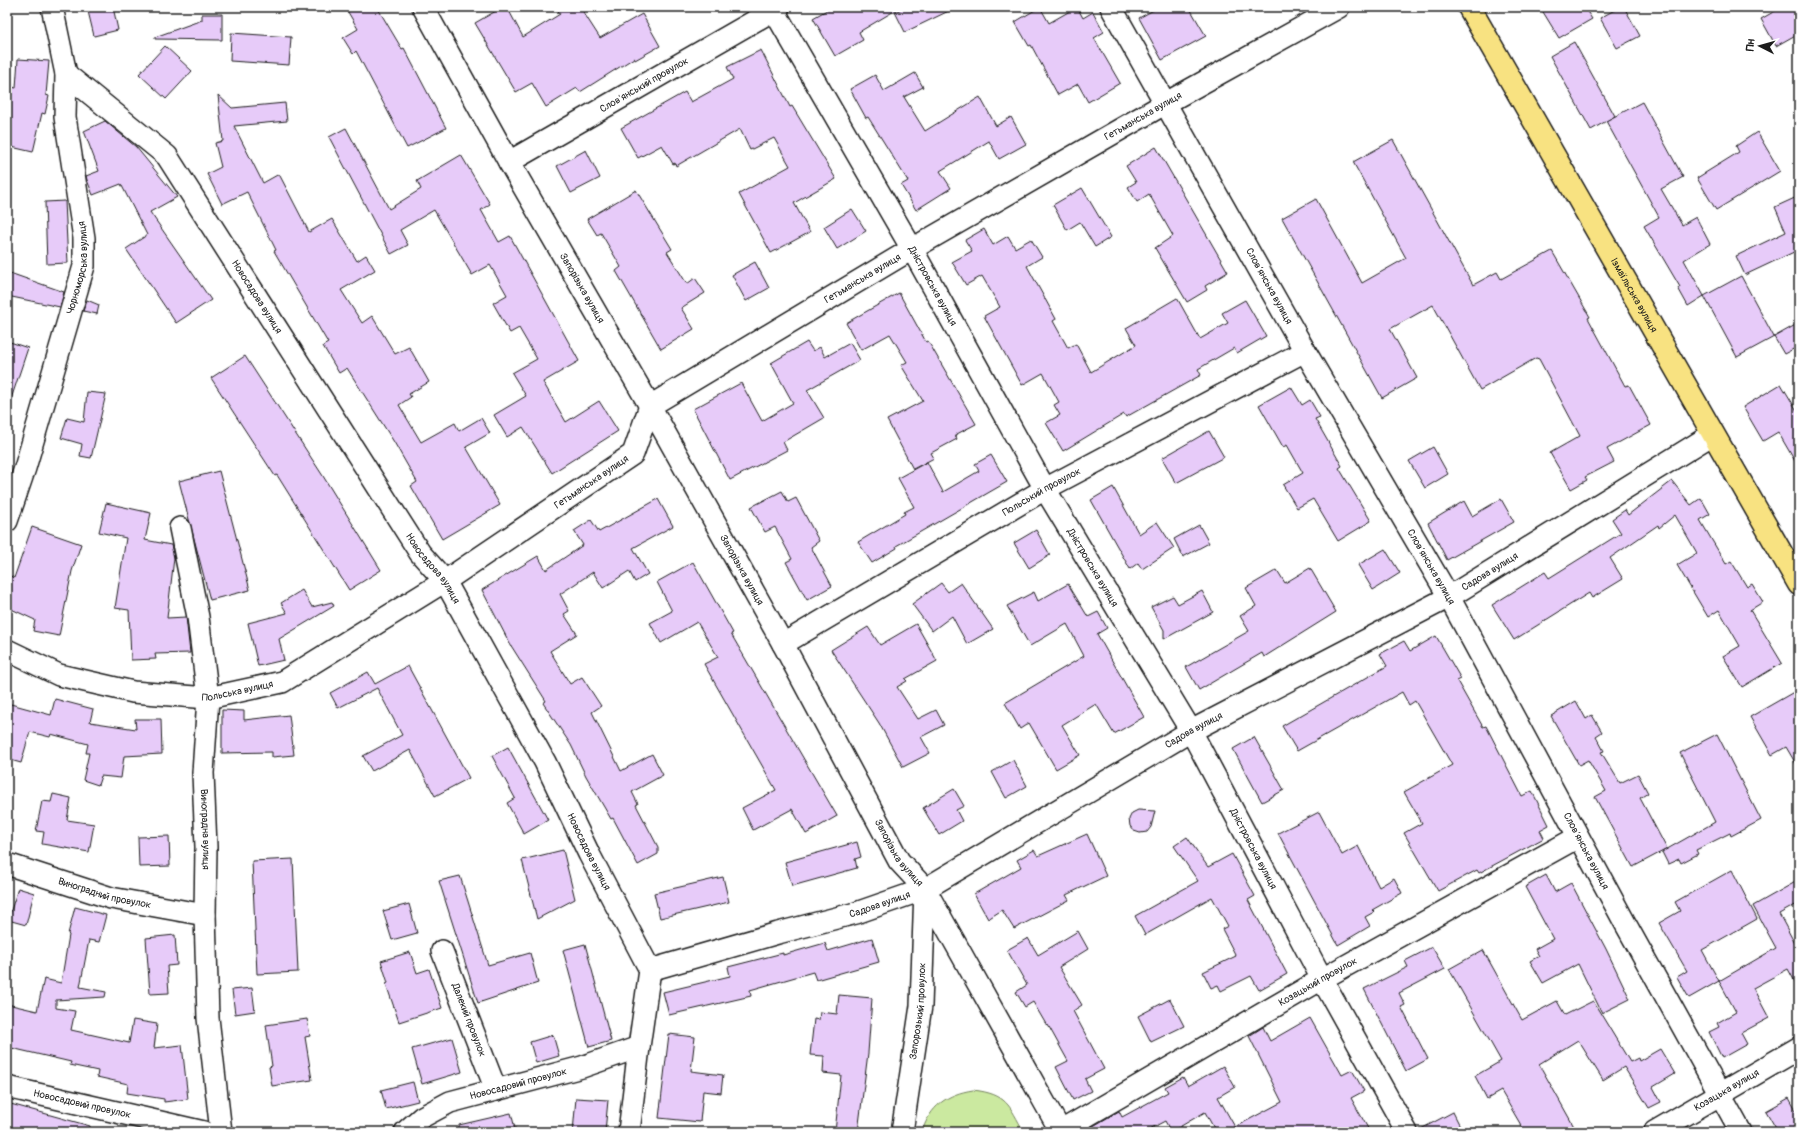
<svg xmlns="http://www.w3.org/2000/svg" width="1806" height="1139" viewBox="0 0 1806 1139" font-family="Pangolin,sans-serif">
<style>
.green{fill:#cbe9a0;stroke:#74825e}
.building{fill:#e7cbf9;stroke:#1c1c1c}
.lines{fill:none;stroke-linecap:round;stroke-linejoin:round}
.street-casing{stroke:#1c1c1c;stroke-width:24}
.secondary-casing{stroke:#1c1c1c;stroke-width:25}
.primary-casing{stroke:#1c1c1c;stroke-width:25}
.street{stroke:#fff;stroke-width:21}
.secondary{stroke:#fff;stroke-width:22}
.primary{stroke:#f8e281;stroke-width:22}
.labels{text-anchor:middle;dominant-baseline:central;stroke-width:3.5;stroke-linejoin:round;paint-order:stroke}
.street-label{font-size:10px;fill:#1c1c1c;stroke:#fff}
</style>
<rect width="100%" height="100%" fill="#fff"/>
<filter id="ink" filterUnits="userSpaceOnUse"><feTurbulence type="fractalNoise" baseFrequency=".025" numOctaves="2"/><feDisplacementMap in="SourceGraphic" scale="8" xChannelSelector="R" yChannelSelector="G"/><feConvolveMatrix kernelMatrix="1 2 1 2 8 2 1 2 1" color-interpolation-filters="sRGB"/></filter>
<g filter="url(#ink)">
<!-- green -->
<path class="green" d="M973,1090C1007,1094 1009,1105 1024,1132H922C930,1106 947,1094 973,1090Z"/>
<!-- building -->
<g class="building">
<path d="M87,7H113L118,30L94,36Z"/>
<path d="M345,7H377L402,49L404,48L446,128L407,148L356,51L353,54L343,38L358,29Z"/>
<path d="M503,7H507L523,37L560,14L556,7H580L600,38L642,14L660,46L635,60L634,58L580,92L577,88L546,107L532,83L516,92L475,23Z"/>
<path d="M832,7H901L859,32L863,40L835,56L813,18Z"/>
<path d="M906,7H957L905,32L895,12Z"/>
<path d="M1040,7L1049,23L1077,7L1083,18L1093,12L1104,32L1094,38L1120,83L1088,102L1078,84L1058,95L1031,45L1029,46L1015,22Z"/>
<path d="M1159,7H1189L1206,36L1162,60L1139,18Z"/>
<path d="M1540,7H1584L1592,19L1559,38Z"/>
<path d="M1620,7H1624L1640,36L1617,48L1600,18Z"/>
<path d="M1782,7H1799V33L1776,46L1761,19Z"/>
<path d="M202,14H222V40L155,39V37L202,20Z"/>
<path d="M231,33L291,37L289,65L230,61Z"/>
<path d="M1574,42L1615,116L1591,130L1550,56Z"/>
<path d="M165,46L192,71L166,99L139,74Z"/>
<path d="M761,50L790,107L792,106L836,179L794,203L810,232L771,253L739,194L790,166L774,138L750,150L740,129L676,166L675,163L673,164L662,145L638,158L621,128L685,92L691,102L733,79L727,67Z"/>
<path d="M18,59L49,61L46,95L49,96L45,114L42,113L33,152L7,146V86L16,88Z"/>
<path d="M915,73L923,87L904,97L925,131L980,97L996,126L1011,117L1026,144L999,159L989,141L940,171L951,188L916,210L901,185L908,181L868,117L866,118L850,89L875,75L884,91Z"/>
<path d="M218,95L232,108L285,103L287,121L234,126L263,183L279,174L309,232L332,219L357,261L366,255L375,270L341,290L362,323L372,316L395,354L409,347L429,382L409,394L411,397L399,405L421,442L455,423L459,431L481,418L490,433L466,447L500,505L442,539L411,486L417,482L394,442L347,368L339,373L323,346L328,343L274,251L276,250L247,192L222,204L207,174L221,167L215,143L223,141Z"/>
<path d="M1642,102L1683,177L1661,189L1682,225L1696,217L1710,244L1684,260L1704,296L1688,306L1678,288L1680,287L1644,226L1659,217L1606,121Z"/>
<path d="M105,121L136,147L177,197L150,212L211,300L176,323L126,249L147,235L121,184L93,195L87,180L86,176L99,171L84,131Z"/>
<path d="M346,128L389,209L421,189L417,181L461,155L490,204L481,210L499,242L510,236L579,361L543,382L566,422L599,401L618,431L552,473L523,427L507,437L494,415L526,396L512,373L537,359L519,328L510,333L493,303L507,295L490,265L472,275L434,210L400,230L408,245L391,254L329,137Z"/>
<path d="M1757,132L1780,171L1716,210L1697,178L1739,152L1736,146Z"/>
<path d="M1393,140L1473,285L1497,272L1501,279L1552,251L1590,317L1588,318L1625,386L1629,385L1651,425L1607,449L1614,462L1585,477L1587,480L1571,489L1550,453L1580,436L1539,359L1536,358L1480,390L1433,305L1390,329L1417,378L1382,398L1282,218L1316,199L1362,283L1406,258L1353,162Z"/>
<path d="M1156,147L1228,272L1205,286L1207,290L1187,302L1155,248L1173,236L1149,194L1137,202L1128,187L1136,182L1126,166Z"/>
<path d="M586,150L600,178L571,193L557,166Z"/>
<path d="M1082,188L1111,237L1095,247L1080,222L1067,230L1053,205Z"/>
<path d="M636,190L672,249L667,252L687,284L695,278L705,293L681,308L694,329L661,349L616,271L621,267L601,233L597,235L587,219Z"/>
<path d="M1799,196V258L1796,251L1745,275L1736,256L1786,232L1775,207Z"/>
<path d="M65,201L68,263L47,264L45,202Z"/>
<path d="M852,209L866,231L837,249L824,227Z"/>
<path d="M984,229L993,245L1008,236L1015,248L1031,239L1042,257L1027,266L1056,319L1053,321L1068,348L1076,344L1091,372L1136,345L1126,328L1177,298L1200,339L1228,323L1222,313L1245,300L1266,336L1237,353L1234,348L1198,369L1201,375L1126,417L1124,414L1063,451L1046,423L1060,415L1054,405L1059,402L1043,373L1022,385L984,316L1000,307L982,276L966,285L952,262L972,251L965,240Z"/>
<path d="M755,262L769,288L746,301L732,275Z"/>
<path d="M7,272L64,292L60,307L7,296Z"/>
<path d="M1741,276L1774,337L1737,357L1704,296Z"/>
<path d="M899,293L926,342L928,341L976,424L955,435L957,439L931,453L934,458L913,469L887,420L923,401L901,365L907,362L890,334L861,350L846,323Z"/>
<path d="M87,300L99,305L97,314L83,311Z"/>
<path d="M1799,323V346L1784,354L1774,337Z"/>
<path d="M7,341L28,348L10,402L7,401Z"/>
<path d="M807,342L813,351L820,347L825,357L850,343L860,360L807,390L824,418L783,442L787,450L730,480L693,409L741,383L762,421L793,403L771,363Z"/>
<path d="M245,356L323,476L381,570L349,590L277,475L275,476L211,378Z"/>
<path d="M1781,384L1799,414V468L1778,432L1763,441L1743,407Z"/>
<path d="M1291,387L1302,405L1310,400L1320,417L1315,419L1342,466L1339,468L1371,521L1338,541L1313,499L1297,508L1283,485L1303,473L1287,445L1283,447L1259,405Z"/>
<path d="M87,392L106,394L91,458L80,456L82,444L61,438L67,418L84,422Z"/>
<path d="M1209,431L1224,457L1176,483L1162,458Z"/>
<path d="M1433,447L1448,474L1425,488L1409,461Z"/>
<path d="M991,455L1007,482L896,546L897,548L872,563L858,542L905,514L904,512L914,507L898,478L927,462L943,492L979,471L975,464Z"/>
<path d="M219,471L250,590L210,600L179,481Z"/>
<path d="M1672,481L1691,505L1701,498L1710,514L1700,520L1726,564L1731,561L1747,587L1752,584L1763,602L1750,610L1782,663L1742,687L1723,656L1740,646L1719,610L1708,617L1677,565L1697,553L1675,515L1659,528L1658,525L1610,558L1623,579L1592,598L1589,593L1514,640L1492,605L1545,572L1549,578L1621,533L1612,519L1625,510L1628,515Z"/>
<path d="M1113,487L1139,534L1157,522L1174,548L1142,569L1138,563L1130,569L1091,500Z"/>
<path d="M782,491L788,502L796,498L819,541L811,547L832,586L807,600L786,562L792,559L775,527L765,532L751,507Z"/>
<path d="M658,499L673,526L633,548L648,574L635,582L629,571L603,588L593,572L560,594L569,611L564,614L577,634L550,651L570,684L582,677L601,706L592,712L621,771L652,754L663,775L632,792L638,804L636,805L658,847V854L638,865L613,818L611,819L586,776L571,745L543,703L546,701L510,644L482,590L538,556L546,570L583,545L574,531L591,520L599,532Z"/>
<path d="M1501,499L1514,522L1447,560L1428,523L1464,501L1472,516Z"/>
<path d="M106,503L151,513L145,540L171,545L174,558L167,618L186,617L190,653L155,654L156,659L131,660L129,610L115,608L126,538L99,532Z"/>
<path d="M1199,525L1209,543L1183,557L1174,539Z"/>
<path d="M32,527L81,544L72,571L59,636L33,631L35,620L7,607V574L14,578Z"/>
<path d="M1036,530L1050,555L1029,568L1014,543Z"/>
<path d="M1385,549L1400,573L1373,590L1358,565Z"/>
<path d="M693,562L733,633L731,634L837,816L806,834L792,809L753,830L742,808L776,790L704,664L718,657L697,622L661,643L650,623L672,611L657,582Z"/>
<path d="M1310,568L1336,612L1264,657L1262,653L1199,690L1186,667L1249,631L1240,616L1256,606L1246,588L1277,570L1285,583Z"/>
<path d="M941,583L948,592L961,583L993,629L967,644L952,616L932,631L912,604Z"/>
<path d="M1068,584L1088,617L1098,612L1107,628L1097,634L1144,717L1114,734L1096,704L1062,725L1080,755L1056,769L1029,723L1020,729L1005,703L1084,656L1067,624L1030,646L1007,606L1034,592L1038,601Z"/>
<path d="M302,590L312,607L332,602L334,606L279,639L284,660L258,666L248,623L287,613L281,603Z"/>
<path d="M1202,591L1213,612L1164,639V630L1151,607L1173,596L1178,604Z"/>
<path d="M916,624L937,661L905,679L907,681L897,687L918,719L936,710L944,725L921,737L930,753L903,767L879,723L831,650L868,627L880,645Z"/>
<path d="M1436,636L1461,679L1457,681L1483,727L1486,726L1522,796L1532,791L1549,825L1540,830L1544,838L1479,873L1477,870L1438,891L1404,833L1422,823L1404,792L1452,765L1415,701L1409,705L1402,692L1297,751L1282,726L1387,666L1380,654L1404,641L1410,651Z"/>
<path d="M408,666L469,778L435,796L410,750L372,771L363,756L402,735L377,688L338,708L330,693L368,672L375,684Z"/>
<path d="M1799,689V769L1786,747L1772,755L1750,717Z"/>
<path d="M55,699L93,709L90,722L136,729L135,719H161L162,754L124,756L121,778L101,776L98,785L83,780L89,753H86L88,744L51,734L50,737L30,732L21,763L7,759V703L51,715Z"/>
<path d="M1576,701L1586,719L1592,715L1602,732L1596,736L1604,751L1601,752L1620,783L1638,774L1648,793L1640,798L1667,849L1633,867L1595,797L1606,791L1588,760L1579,765L1551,716Z"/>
<path d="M222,710L244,711V720L289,715L294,755L272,757V752L222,753Z"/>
<path d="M1717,734L1761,820L1731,836L1730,833L1696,850L1698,854L1681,863L1679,859L1668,864L1662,852L1715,822L1680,753Z"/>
<path d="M1254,737L1284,790L1262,802L1233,749Z"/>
<path d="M508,747L548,820L524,834L507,803L515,798L492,756Z"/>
<path d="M1013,760L1027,786L1006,798L992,772Z"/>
<path d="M954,789L964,806L956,810L962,821L939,835L923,808Z"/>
<path d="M53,794L71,798L67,820L94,824L89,852L42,844L44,832L36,831L42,801L51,802Z"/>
<path d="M1138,810L1155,811L1151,827L1147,832L1140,833L1134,831L1130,826L1129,819L1132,813Z"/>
<path d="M1319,812L1342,855L1358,846L1379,887L1394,878L1402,893L1372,910L1374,912L1365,917L1370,926L1338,945L1278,833Z"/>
<path d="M1087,834L1106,876L1066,895L1069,900L1014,929L1002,910L988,919L974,894L1021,867L1017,860L1034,850L1038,856Z"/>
<path d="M169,836L170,866L139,867L138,837Z"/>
<path d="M1187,837L1208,867L1232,854L1255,896L1248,900L1287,974L1259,990L1251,976L1221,991L1218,985L1211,988L1203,972L1236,956L1222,929L1228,926L1212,897L1145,935L1135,916L1198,881L1174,846Z"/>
<path d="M857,842L861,857L855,859L857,868L792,886L785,862Z"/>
<path d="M563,850L575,899L537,919L522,860Z"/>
<path d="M293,859L298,972L257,974L252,861Z"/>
<path d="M1732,870L1757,919L1702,950L1719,981L1689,998L1677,977L1687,971L1659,923L1680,911L1675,902Z"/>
<path d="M1546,875L1555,892L1571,883L1606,949L1630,999L1602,1013L1578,964L1543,983L1530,961L1539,956L1535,949L1553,939L1525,887Z"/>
<path d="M460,876L488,965L530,953L538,983L478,1003L439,881Z"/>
<path d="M723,877L729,902L660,918L654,893Z"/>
<path d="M1799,880V903L1779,914L1799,951V989L1788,969L1753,988L1769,1018L1741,1033L1747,1044L1722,1058L1709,1032L1719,1027L1717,1023L1736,1012L1719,981L1776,948L1753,906Z"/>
<path d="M18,888L34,893L26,925L8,920Z"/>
<path d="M409,904L417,933L392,940L383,911Z"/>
<path d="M75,907L106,915L99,942L89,940L80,987L106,992L105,997L56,1000V1008L75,1011L71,1030L129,1043L133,1020L157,1024L154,1048L182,1045L188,1099L164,1102V1099L127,1093L128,1084L97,1077L98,1071L70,1065L71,1062L7,1047V1004L37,1011L44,979L61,983L69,935L68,934Z"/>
<path d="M1078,931L1088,949L1059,967L1082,1005L1073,1011L1104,1069L1085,1079L1091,1091L1073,1100L1056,1067L1068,1061L1048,1025L1047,1026L1033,1002L1025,1007L1016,992L1027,985L1007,950L1028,938L1038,955Z"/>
<path d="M175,935L177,965L167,966L169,993L150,994L146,938Z"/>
<path d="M872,938L879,962L816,980L813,972L750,990L751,996L669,1015L663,992L730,976L728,967L783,953V955L825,943L828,951Z"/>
<path d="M585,944L611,1041L589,1047L563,950Z"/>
<path d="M1432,947L1445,969L1399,993L1405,1005L1401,1007L1428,1059L1406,1071L1364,989L1408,967L1405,961Z"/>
<path d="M1483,950L1522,1020L1557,1001L1565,1015L1593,1001L1630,1062L1638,1058L1639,1061L1660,1049L1675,1074L1653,1087L1661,1102L1649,1108L1624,1067L1603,1080L1578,1040L1539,1064L1577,1132H1525L1501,1091L1487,1099L1475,1076L1501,1061L1449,969Z"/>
<path d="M410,952L417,973L429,969L442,1008L399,1022L386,984L388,983L381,961Z"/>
<path d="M252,988L255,1011L235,1014L232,990Z"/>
<path d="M839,995L872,998L868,1053L858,1132H835L841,1075L823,1073L824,1056L810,1055L814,1019L819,1020L820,1012L837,1014Z"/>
<path d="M1170,999L1184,1026L1151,1042L1138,1016Z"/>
<path d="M1310,1018L1342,1075L1352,1070L1364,1091L1351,1098L1370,1132H1216L1205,1112L1171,1132L1165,1121L1144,1132H1083L1119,1111L1122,1117L1168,1092L1165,1087L1183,1077L1188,1086L1223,1066L1235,1087L1218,1097L1235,1127L1282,1102L1249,1036L1263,1027L1270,1041Z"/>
<path d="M307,1019L310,1036L305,1037L312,1080L272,1086L269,1067L272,1066L266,1025Z"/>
<path d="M669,1034L695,1037L691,1071L723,1075L721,1093L703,1091L700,1122L659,1118Z"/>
<path d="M553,1035L559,1056L536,1063L530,1042Z"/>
<path d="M452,1038L462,1072L422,1084L412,1049Z"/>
<path d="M413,1082L418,1101L386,1109L381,1090Z"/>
<path d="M576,1098L608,1100L605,1132H573Z"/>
<path d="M1789,1098L1799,1116V1132H1778L1766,1111Z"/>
<path d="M7,1103L90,1126V1132H7Z"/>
<path d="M1453,1112L1463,1132H1419V1130Z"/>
<path d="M511,1113L516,1132H459V1125Z"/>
</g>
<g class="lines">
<defs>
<g id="street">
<path id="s1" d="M423,7L509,162L650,406L783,644L899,861L925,889L1061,1132"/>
<path id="s2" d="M772,7L912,249L1045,489L1191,731L1322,979L1407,1132"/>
<path d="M1111,7L1305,351L1449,597L1625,923L1741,1132"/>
<path id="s3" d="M66,74L167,156L420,553L445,581L545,762L589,854L650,970L639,1047L629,1132"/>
<path d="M509,162L779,7"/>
<path id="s4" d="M7,521L25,468L84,266V238L65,117L66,74L52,7"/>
<path id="s5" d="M180,528L198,617L208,698L203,773L206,847L205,915L208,1018L221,1132"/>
<path id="s6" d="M783,644L1045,489L1305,351"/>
<path id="s7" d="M7,650L59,675L133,692L208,698L282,682L445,581L633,454L650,406L912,249L1166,103L1339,7"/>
<path id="s8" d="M7,864L111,898L205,915"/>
<path id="s9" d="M442,951L496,1090"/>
<path id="s10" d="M650,970L778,933L856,913L925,889L1191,731L1449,597L1713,434"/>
<path id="s11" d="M7,1087L204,1132"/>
<path id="s12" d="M1061,1131L1322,979L1578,837"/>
<path id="s13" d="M405,1132L422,1117L450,1102L582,1067L639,1047"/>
<path id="s14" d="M902,1132L921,1006L925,889"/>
</g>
<g id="secondary">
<path id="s15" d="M1655,1132L1799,1048"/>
</g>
<g id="primary">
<path id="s16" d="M1469,7L1799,584"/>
</g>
</defs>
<!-- street casing -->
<use href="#street" class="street-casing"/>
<!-- secondary casing -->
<use href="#secondary" class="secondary-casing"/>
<!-- primary casing -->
<use href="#primary" class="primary-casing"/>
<!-- street -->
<use href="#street" class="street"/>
<!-- secondary -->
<use href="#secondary" class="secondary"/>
<!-- primary -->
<use href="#primary" class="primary"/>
</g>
</g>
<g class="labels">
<!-- street labels -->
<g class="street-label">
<text transform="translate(644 85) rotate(-30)">Словʼянський провулок</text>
<text stroke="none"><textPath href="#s7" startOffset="1326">Гетьманська вулиця</textPath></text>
<text stroke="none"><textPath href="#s4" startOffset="264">Чорноморська вулиця</textPath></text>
<text stroke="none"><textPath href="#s7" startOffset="1002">Гетьманська вулиця</textPath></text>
<text stroke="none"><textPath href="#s2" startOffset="322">Дністровська вулиця</textPath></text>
<text transform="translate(1269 286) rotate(61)">Словʼянська вулиця</text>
<text stroke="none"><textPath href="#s1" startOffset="323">Запорізька вулиця</textPath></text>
<text stroke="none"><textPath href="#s16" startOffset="332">Ізмаїльська вулиця</textPath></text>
<text stroke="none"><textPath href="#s3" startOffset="297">Новосадова вулиця</textPath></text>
<text stroke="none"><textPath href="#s7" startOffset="653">Гетьманська вулиця</textPath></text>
<text stroke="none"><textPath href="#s6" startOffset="300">Польський провулок</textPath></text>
<text transform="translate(1431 567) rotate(60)">Словʼянська вулиця</text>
<text stroke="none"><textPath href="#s3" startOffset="621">Новосадова вулиця</textPath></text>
<text stroke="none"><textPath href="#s2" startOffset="646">Дністровська вулиця</textPath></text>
<text stroke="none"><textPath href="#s1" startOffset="647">Запорізька вулиця</textPath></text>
<text stroke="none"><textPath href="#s10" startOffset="935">Садова вулиця</textPath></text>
<text stroke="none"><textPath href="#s7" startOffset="239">Польська вулиця</textPath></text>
<text stroke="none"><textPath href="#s10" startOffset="599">Садова вулиця</textPath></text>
<text stroke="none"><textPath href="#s5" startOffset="304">Виноградна вулиця</textPath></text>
<text stroke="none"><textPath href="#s2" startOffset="970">Дністровська вулиця</textPath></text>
<text stroke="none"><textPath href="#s3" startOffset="945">Новосадова вулиця</textPath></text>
<text transform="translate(1586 851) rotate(62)">Словʼянська вулиця</text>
<text stroke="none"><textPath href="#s1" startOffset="971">Запорізька вулиця</textPath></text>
<text stroke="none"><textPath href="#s8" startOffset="102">Виноградний провулок</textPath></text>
<text stroke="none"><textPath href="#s10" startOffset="239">Садова вулиця</textPath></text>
<text stroke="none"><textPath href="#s12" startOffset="297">Козацький провулок</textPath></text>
<text stroke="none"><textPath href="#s14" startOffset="122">Запорозький провулок</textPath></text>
<text stroke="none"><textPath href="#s9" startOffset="74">Далекий провулок</textPath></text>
<text stroke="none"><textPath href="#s13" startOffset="125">Новосадовий провулок</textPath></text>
<text stroke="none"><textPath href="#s15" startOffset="83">Козацька вулиця</textPath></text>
<text stroke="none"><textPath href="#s11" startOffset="77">Новосадовий провулок</textPath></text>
</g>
</g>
<!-- margin -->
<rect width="1806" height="1139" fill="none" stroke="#fff" stroke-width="24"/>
<rect x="12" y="12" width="1782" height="1115" fill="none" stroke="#1c1c1c" stroke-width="1.5" filter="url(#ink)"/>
<!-- north arrow -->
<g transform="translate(1760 46) rotate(276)" stroke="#ffffff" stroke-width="3" paint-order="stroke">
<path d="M0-3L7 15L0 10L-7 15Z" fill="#1c1c1c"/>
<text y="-6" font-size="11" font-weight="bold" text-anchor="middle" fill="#1c1c1c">Пн</text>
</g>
</svg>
